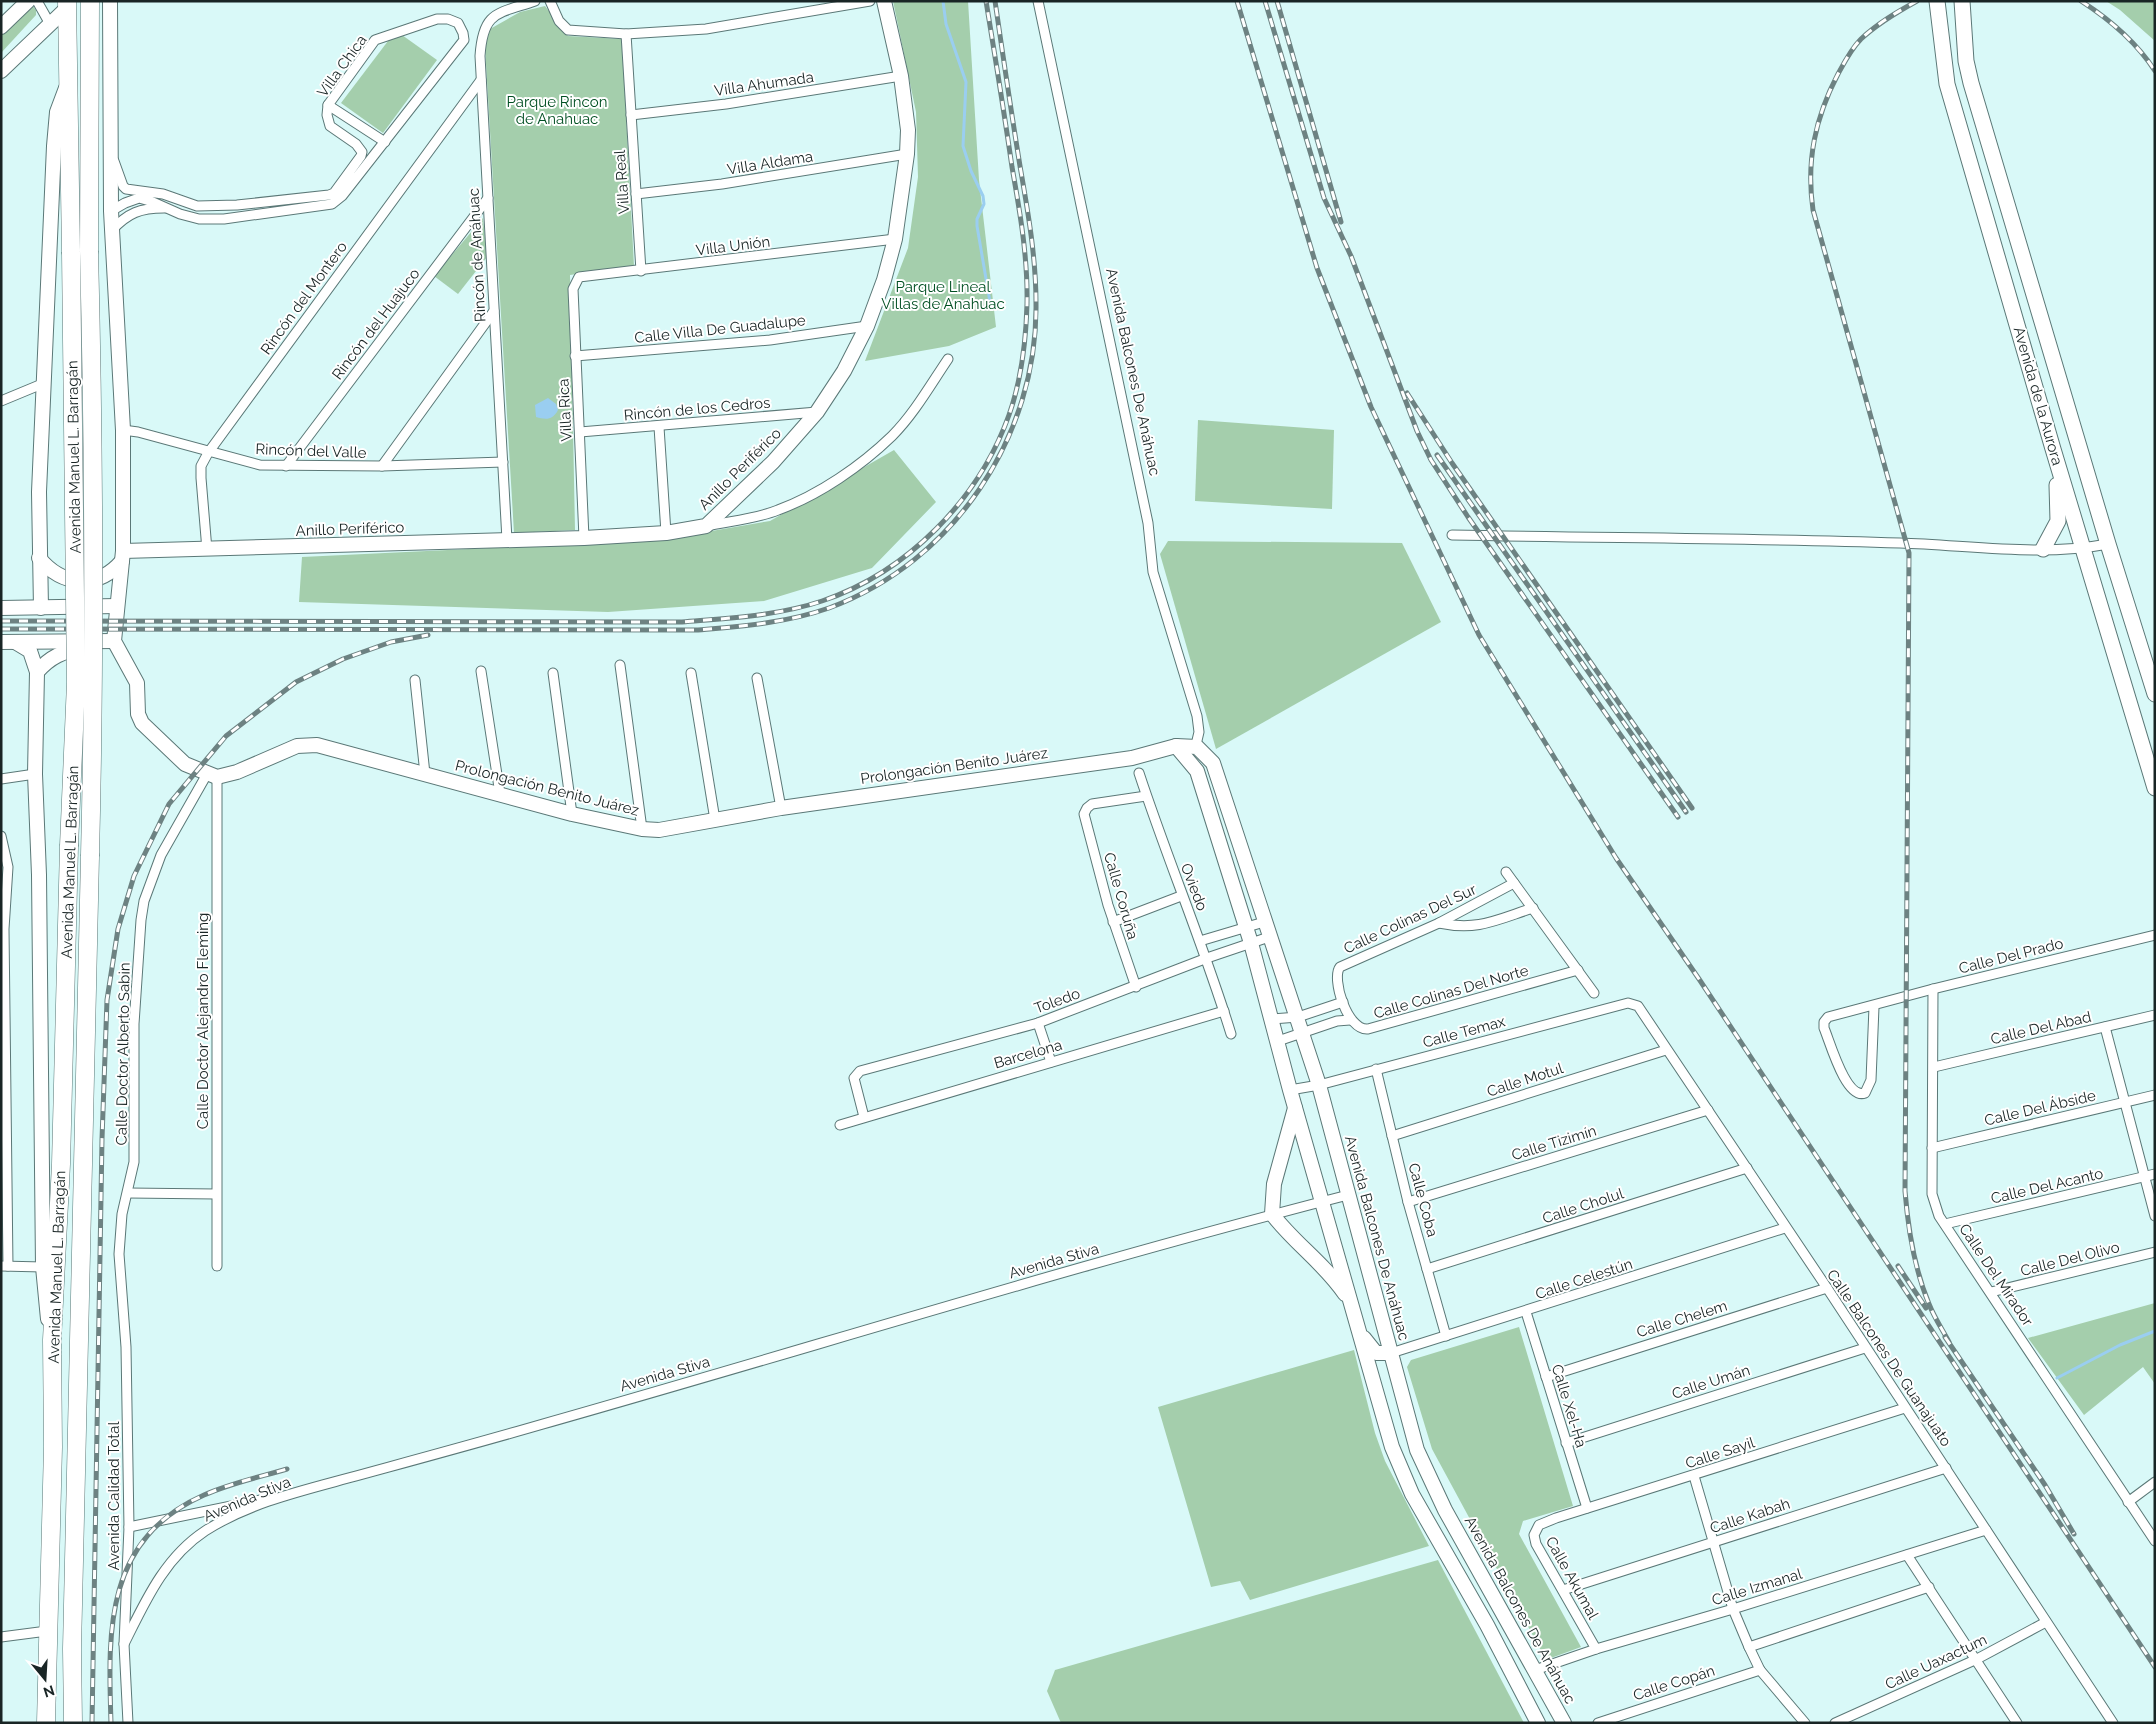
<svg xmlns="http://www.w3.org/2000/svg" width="2156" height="1724" viewBox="0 0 2156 1724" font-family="Raleway,sans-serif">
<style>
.green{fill:#a4ceac}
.water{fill:#9acef0}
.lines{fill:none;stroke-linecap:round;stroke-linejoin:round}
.stream{stroke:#9acef0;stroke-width:3}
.street-casing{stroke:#5b7877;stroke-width:11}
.secondary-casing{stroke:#5b7877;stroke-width:16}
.primary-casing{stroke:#5b7877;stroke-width:17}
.highway-casing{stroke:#5b7877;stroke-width:19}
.street{stroke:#fff;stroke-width:9}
.secondary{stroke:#fff;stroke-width:14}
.primary{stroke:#fff;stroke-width:15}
.highway{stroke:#fff;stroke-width:18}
.rail-casing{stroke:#6d8282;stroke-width:5}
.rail{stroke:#fff;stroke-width:3;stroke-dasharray:9;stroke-linecap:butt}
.highway-bridge-casing{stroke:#5b7877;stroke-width:19;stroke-linecap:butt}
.highway-bridge{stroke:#fff;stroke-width:18}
.labels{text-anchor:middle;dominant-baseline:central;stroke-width:4;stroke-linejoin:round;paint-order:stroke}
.street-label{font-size:15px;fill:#192525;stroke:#fff}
.park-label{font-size:15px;fill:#004f22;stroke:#fff}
</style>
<rect width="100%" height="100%" fill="#d9f9f8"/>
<!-- green -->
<g class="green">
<path d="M893,1H968L979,180L996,327L949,346L865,361L908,248L918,177L916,112Z"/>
<path d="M2106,1H2155V41L2120,10Z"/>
<path d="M32,5L36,10V15L1,53V31Z"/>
<path d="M545,6L568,36L622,39L634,266L570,275L575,530L514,533L485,47L490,29L520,12Z"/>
<path d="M402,35L437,60L383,133L341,103L388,41Z"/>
<path d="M483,218L487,257L458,294L434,276Z"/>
<path d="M1198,420L1334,430L1332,509L1195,501Z"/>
<path d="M894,450L936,502L872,568L764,601L608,612L299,602L302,557L659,540L770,521Z"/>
<path d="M1168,541L1402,543L1441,622L1216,749L1160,554Z"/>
<path d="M2155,1303V1384L2143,1367L2084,1415L2028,1338Z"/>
<path d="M1519,1327L1573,1506L1523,1521L1519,1534L1581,1647L1551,1658L1544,1656L1432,1449L1407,1367L1411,1360Z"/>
<path d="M1354,1350L1375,1433L1385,1461L1429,1546L1250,1600L1240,1581L1211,1587L1158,1407Z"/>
<path d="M1438,1560L1524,1723H1061L1047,1691L1055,1670Z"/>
</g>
<!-- water -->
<path class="water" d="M548,398L556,404L558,410C553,420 546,420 536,417L535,405Z"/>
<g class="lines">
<!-- stream -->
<g class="stream">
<path d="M943,1L946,24L966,82L963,146L971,171L983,196L984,204L977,219V226L991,308"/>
<path d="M2057,1378L2120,1345L2155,1331"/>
</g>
<defs>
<g id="street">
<path d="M37,1L50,24"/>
<path d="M550,1L559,21L568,30L626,34L706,29L870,1"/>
<path d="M1038,1L1148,523L1153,572L1197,716L1199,732L1195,749"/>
<path d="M626,34L641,271"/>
<path d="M328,105L385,142"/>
<path d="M631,115L726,104L901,76"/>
<path d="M636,194L722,184L907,154"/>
<path d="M111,211L125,203L139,198L153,202L180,214L199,219H224L332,204L342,196L464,40L463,33L458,23L448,19H437L375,40L328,105L327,115L330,126L356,144L362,152L361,156L334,193L329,195L237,205L197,206L163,194L126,189L123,186L114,161"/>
<path d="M112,230C128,213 140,208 164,208"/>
<path d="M575,356L770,340L867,326"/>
<path d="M1,401L42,384"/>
<path d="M659,427L666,533"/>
<path d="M123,430L138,432L260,465L382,466L503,462"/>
<path d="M580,432L817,412"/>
<path d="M286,466L488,198"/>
<path d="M382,466L494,311"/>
<path d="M707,526C730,521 756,519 778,510C819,495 861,466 892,436C914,414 931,384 948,359"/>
<path d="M1452,535C1601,538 1751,538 1900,543C1968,545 2040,557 2108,544"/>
<path d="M584,538L573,289L579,277L895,239"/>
<path d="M507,540L480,56C483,11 497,14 535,1"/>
<path d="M207,550L201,478V466L208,453L481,80"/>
<path d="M620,665L642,829"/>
<path d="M481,671L500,794"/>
<path d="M553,673L572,814"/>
<path d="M691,673L715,820"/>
<path d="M757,678L781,808"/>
<path d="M415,680L425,774"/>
<path d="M1139,773C1168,861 1204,946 1231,1034"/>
<path d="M1,779L35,774"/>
<path d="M1,836L8,867L4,929L8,1266"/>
<path d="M1506,872L1594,993"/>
<path d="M1514,883L1439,923L1340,967C1331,978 1347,1031 1368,1029L1578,970"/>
<path d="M1113,922L1181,896"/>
<path d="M1439,923C1478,931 1496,920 1533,908"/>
<path d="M1200,941L1264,922"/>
<path d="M1136,987L1108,905L1084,814L1087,808L1092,804L1146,796"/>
<path d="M1933,989L1932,1194L1939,1216L2155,1541"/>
<path d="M1874,1007L1871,1080L1865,1093C1846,1100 1830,1042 1824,1028V1022L1828,1017L1933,989L2155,935"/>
<path d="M1272,1019L1298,1017L1343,1002"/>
<path d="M1038,1023L1051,1062"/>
<path d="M2105,1027L2155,1216"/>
<path d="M1278,1041L1337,1021L1350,1020"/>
<path d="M1934,1067L2155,1015"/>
<path d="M1376,1069L1408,1202L1446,1336"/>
<path d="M1290,1090L1319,1085L1628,1003L1638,1006L1827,1288L2113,1723"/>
<path d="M864,1117L854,1078L860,1071L1038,1023L1207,958L1269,937"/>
<path d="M840,1125L1224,1011"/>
<path d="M1392,1136L1666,1050"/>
<path d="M1932,1148L2155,1095"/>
<path d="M128,1193L216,1194"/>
<path d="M1408,1202L1708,1110"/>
<path d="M1945,1224L2155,1174"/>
<path d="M1,1266L43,1267"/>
<path d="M217,1266V777"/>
<path d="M1427,1269L1747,1168"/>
<path d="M1991,1292L2155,1252"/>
<path d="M1526,1312L1587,1508"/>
<path d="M1391,1353L1785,1228"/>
<path d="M1546,1377L1827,1288"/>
<path d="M1566,1443L1865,1348"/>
<path d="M1694,1476L1733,1609L1749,1647L1760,1670L1805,1723"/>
<path d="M2128,1502L2155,1482"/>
<path d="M129,1527L265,1499"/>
<path d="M1907,1555L2017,1723"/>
<path d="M1563,1590L1946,1468"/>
<path d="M1,1637L47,1631"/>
<path d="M124,1644C145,1602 164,1558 205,1531C250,1502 305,1490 356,1476C418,1459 481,1442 543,1424C811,1348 1078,1264 1348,1195"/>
<path d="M1749,1647L1929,1587"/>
<path d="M1596,1649L1536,1544L1534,1535L1539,1525L1556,1518L1905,1408"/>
<path d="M1535,1670L1596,1649L1733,1609L1986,1530"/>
<path d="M128,1723L124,1644L129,1527L126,1347L119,1254L122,1214L134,1162V1024L141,920L144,901L161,855L207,774"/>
<path d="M1598,1723L1760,1670"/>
<path d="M1835,1723L1977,1659L2046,1622"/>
</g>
<g id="secondary">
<path d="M110,1L111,211L123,430V551L114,641L137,683L138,714L142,723L185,764L217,777L237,772L297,746L317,745L572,814L642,829L659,830L781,808L1132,758L1176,746L1197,747L1213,763L1319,1085L1417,1450L1445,1510L1564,1723"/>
<path d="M1,27L28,1"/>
<path d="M1,71L67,8"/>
<path d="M123,551L584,538L666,533L706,526L773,462L817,412L844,371L867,326L884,280L895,239L907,154L908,130L901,76L884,1"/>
<path d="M39,558C62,586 97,590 122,561"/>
<path d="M1,608L117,606"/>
<path d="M41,608L39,492L54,146L57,112L66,88"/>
<path d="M1,642L114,641"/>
<path d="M15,642L30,651L37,672L35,774L39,875L43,1267L48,1319"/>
<path d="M37,672C50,657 63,651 83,648"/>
<path d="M1176,746L1197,771L1251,943L1290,1090L1392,1447L1412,1494L1487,1625L1538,1723"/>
<path d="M1295,1108L1274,1184L1272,1214C1295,1244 1323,1262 1345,1294"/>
<path d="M1364,1338L1376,1353H1391"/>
</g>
<g id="primary">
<path d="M1937,1L1947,84L2053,449L2155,788"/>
<path d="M1962,1L1966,61L1971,83L2108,544L2155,694"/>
<path d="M2043,549L2058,521L2057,485"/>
</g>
<g id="highway">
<path d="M67,1L71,252"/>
<path d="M89,251L90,1"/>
<path d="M46,1723L53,1447L52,1340L61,1164L69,846"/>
<path d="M73,1723L72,1649L90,856"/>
</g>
</defs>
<!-- street casing -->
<use href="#street" class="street-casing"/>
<!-- secondary casing -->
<use href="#secondary" class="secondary-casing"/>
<!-- primary casing -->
<use href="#primary" class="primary-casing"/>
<!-- highway casing -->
<use href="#highway" class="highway-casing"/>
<!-- street -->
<use href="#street" class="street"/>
<!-- secondary -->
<use href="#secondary" class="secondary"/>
<!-- primary -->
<use href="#primary" class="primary"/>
<!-- highway -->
<use href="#highway" class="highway"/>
<defs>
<g id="rail">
<path d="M1237,1L1317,268L1371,407L1479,635L1616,858L1699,979L2155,1667"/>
<path d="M1265,1L1324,198L1351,256L1417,431L1431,460L1468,517L1678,817"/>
<path d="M1277,1L1341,222"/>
<path d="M1917,1C1897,12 1878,23 1861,39C1851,49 1844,63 1838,74C1815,118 1806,161 1813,210L1909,553L1905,1191C1908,1229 1914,1268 1929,1304C1934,1317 1942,1329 1949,1342"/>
<path d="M2081,1C2109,19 2137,43 2155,71"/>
<path d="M1407,393L1452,463L1692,808"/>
<path d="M1437,455L1686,812"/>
<path d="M1,621L682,622C730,618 777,616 822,601C908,572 979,499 1009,415C1021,381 1026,340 1027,304C1028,258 1020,212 1012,167C1004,111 995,56 986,1"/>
<path d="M1,629L698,630C743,626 786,623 829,608C954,562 1038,436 1036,303C1036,257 1028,212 1020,166C1011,111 1003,56 995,1"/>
<path d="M1898,1266L1926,1308"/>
<path d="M1945,1337L2045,1485L2074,1534"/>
<path d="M92,1723L102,1139L107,1000L118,929L134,876L169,804L226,736L296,682L343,659L391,642L428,635"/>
<path d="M111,1723C108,1631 104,1539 204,1495C231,1483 260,1477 287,1469"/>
</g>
</defs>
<!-- rail casing -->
<use href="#rail" class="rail-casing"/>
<!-- rail -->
<use href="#rail" class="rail"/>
<defs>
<g id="highway-bridge">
<path d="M89,251C94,453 95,654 90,856"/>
<path d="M69,846L76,683L71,252"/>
</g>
</defs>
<!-- highway-bridge casing -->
<use href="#highway-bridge" class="highway-bridge-casing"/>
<!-- highway-bridge -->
<use href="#highway-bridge" class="highway-bridge"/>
</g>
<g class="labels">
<!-- street labels -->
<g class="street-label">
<text transform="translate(342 66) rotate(-54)">Villa Chica</text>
<text transform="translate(764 84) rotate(-8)">Villa Ahumada</text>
<text transform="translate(770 163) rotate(-9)">Villa Aldama</text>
<text transform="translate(622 182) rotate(-94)">Villa Real</text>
<text transform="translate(733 246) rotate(-7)">Villa Unión</text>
<text transform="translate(477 255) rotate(-93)">Rincón de Anáhuac</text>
<text transform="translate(304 298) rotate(-54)">Rincón del Montero</text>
<text transform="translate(376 324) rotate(-53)">Rincón del Huajuco</text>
<text transform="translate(720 329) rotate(-6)">Calle Villa De Guadalupe</text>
<text transform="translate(1133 372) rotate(78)">Avenida Balcones De Anáhuac</text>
<text transform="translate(2038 396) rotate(74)">Avenida de la Aurora</text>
<text transform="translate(697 409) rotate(-5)">Rincón de los Cedros</text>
<text transform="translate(565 410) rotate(-93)">Villa Rica</text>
<text transform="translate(311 451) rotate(2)">Rincón del Valle</text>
<text transform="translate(74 457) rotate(-91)">Avenida Manuel L. Barragán</text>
<text transform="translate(740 469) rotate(-45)">Anillo Periférico</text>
<text transform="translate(350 529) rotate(-2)">Anillo Periférico</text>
<text transform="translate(954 766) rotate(-8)">Prolongación Benito Juárez</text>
<text transform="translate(547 788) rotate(14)">Prolongación Benito Juárez</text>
<text transform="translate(70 862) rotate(-88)">Avenida Manuel L. Barragán</text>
<text transform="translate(1194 887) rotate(69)">Oviedo</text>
<text transform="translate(1121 896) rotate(74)">Calle Coruña</text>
<text transform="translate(1410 919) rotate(-25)">Calle Colinas Del Sur</text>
<text transform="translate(2011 956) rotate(-14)">Calle Del Prado</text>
<text transform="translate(1451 992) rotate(-16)">Calle Colinas Del Norte</text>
<text transform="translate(1057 1001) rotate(-20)">Toledo</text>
<text transform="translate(203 1021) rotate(-90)">Calle Doctor Alejandro Fleming</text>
<text transform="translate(2041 1028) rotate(-13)">Calle Del Abad</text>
<text transform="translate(1464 1032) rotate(-15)">Calle Temax</text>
<text transform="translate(123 1054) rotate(-89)">Calle Doctor Alberto Sabin</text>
<text transform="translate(1028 1054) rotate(-16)">Barcelona</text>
<text transform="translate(1525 1080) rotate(-18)">Calle Motul</text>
<text transform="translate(2040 1108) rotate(-13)">Calle Del Ábside</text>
<text transform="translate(1554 1143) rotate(-17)">Calle Tizimín</text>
<text transform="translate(2047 1186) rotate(-13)">Calle Del Acanto</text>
<text transform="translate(1423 1200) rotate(75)">Calle Coba</text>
<text transform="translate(1583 1206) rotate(-18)">Calle Cholul</text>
<text transform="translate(1377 1238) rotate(75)">Avenida Balcones De Anáhuac</text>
<text transform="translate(2070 1259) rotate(-14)">Calle Del Olivo</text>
<text transform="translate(1054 1261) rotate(-16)">Avenida Stiva</text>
<text transform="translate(57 1267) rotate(-88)">Avenida Manuel L. Barragán</text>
<text transform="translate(1996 1275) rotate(56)">Calle Del Mirador</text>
<text transform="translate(1584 1279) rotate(-18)">Calle Celestún</text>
<text transform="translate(1682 1319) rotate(-17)">Calle Chelem</text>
<text transform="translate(1889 1358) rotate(56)">Calle Balcones De Guanajuato</text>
<text transform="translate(665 1374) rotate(-16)">Avenida Stiva</text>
<text transform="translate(1711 1382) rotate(-18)">Calle Umán</text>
<text transform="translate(1569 1406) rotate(73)">Calle Xel-Ha</text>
<text transform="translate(1720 1453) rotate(-18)">Calle Sayil</text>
<text transform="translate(114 1496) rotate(-90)">Avenida Calidad Total</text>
<text transform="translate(247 1499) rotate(-23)">Avenida Stiva</text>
<text transform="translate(1750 1516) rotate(-18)">Calle Kabah</text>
<text transform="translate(1572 1578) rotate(61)">Calle Akumal</text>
<text transform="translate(1757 1587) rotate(-17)">Calle Izmanal</text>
<text transform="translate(1520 1610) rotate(61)">Avenida Balcones De Anáhuac</text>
<text transform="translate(1936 1662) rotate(-25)">Calle Uaxactum</text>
<text transform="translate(1674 1683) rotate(-18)">Calle Copán</text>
</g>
<!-- park labels -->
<g class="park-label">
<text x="557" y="102">Parque Rincon<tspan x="557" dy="17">de Anahuac</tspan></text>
<text x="943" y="287">Parque Lineal<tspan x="943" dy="17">Villas de Anahuac</tspan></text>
</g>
</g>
<!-- border -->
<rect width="2156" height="1724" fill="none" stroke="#192525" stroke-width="5"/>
<!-- north arrow -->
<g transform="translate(45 1679) rotate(162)" stroke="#ffffff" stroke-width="4" paint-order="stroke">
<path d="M0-4L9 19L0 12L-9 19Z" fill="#192525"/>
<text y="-8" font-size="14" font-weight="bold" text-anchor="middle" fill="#192525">N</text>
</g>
</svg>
